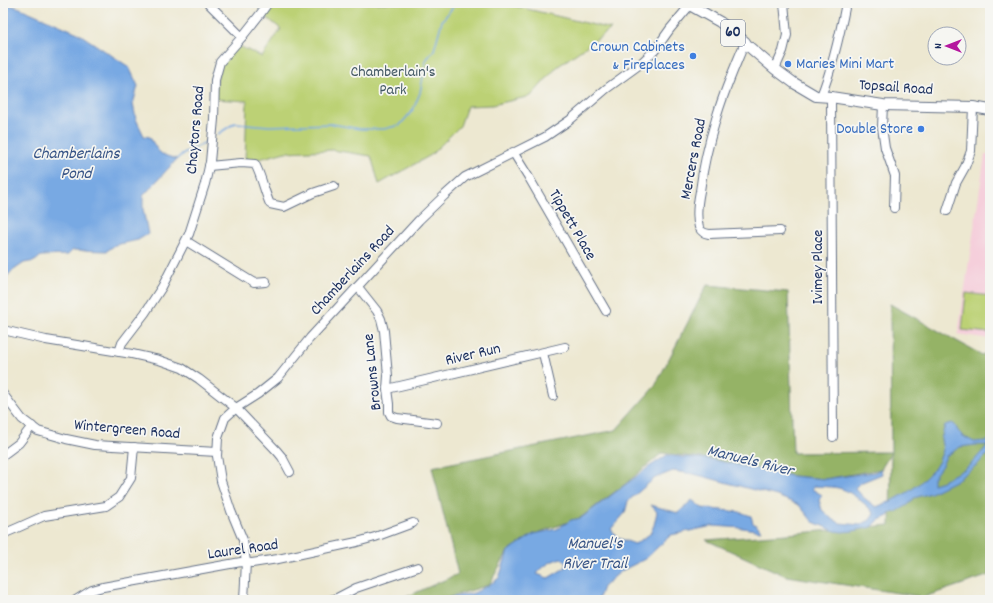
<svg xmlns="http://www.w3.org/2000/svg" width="993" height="603" viewBox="0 0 993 603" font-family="Dekko,sans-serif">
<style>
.built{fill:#f5cfdb}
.green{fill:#bcd175;stroke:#6c806a}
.forest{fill:#95b366;stroke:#587162}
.water{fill:#78a9e3;stroke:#4a6ca0;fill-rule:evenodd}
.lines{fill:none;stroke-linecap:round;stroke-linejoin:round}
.stream{stroke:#78a9e3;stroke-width:1.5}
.minor-casing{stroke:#647086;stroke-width:10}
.major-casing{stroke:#647086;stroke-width:12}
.minor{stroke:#fff;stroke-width:8}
.major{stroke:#fff;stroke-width:10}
.shop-dot{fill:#3f7fe0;stroke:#f6f6f2;stroke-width:1.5}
.labels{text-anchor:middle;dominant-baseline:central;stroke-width:3.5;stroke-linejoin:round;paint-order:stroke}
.shield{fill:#f6f6f2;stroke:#5d6b8a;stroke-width:1}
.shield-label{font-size:15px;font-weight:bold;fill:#1b2f5e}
.shop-label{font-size:16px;fill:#366cbe;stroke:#f6f6f2;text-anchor:end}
.park-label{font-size:16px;fill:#435864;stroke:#f6f6f2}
.street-label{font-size:16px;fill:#1b2f5e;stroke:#f6f6f2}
.water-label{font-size:17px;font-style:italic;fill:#375486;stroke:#f6f6f2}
</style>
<rect width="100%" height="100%" fill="#f6f6f2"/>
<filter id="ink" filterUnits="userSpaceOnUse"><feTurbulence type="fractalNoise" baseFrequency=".025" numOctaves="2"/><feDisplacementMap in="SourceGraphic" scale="8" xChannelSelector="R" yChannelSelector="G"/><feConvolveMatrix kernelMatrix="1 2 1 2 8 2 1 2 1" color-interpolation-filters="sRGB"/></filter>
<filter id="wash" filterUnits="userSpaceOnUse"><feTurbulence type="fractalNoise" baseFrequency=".012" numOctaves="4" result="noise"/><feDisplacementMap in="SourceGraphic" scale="16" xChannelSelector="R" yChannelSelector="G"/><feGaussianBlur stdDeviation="0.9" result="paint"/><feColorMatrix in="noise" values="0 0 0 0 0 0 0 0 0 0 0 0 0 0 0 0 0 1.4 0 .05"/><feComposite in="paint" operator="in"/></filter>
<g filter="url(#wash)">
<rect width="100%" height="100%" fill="#ede8d1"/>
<!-- built -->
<path class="built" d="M985,155H990V339L958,334Z"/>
<!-- green -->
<g class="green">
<path d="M268,3H502L611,29L557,67L531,96L492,105L467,106L460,126L431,155L379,184L371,156L332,150L285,152L245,163L247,101L214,99L220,62L235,44L262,57L281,29L261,13Z"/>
<path d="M966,293L990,296V333L962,330Z"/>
</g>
<!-- forest -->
<path class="forest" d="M707,285L788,292L793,453L891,452L890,304L982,355L990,351V575L924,597L786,576L706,540L787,534L890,525L891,453L881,469L825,479L792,476L709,459L662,453L624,485L580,518L534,534L508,551L489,585L440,600H399L458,574L432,467L616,430L655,386Z"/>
<!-- water -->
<g class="water">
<path d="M3,3L20,8L78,33L129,67L138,86L133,104L136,119L144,136L150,137C159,154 159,154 177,159L143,196V209L148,234L138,240L115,245L107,251L73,250L68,255L41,256L35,261L24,263L11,272L3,281Z"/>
<path d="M952,423L955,425L958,431L963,436L974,442L987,441L990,439V453L985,457L978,464L957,480L931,493L914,498L908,505L896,512L890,513L888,516L879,520L872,527L853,531L842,532L835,531L813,522L799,505L777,496L694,474L673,471L655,478L628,501L625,513L611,529L618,538L635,544L650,534L654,525L657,512L651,505L678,513L692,500L702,508L740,512L751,516L753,523L759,528L761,531L743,528L713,526L671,535L645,559L621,571L603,587L599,598L595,600H441L444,599L474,593L489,585L499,578L508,551L534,534L557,529L571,520L581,518L649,467L667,455L680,457L709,459L792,476L825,479L875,472L881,469L882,474L860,483L855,488L863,497L876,507L892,501L908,492L919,484L934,469L939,461L943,450L941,439L945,425ZM975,445H988L973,462L965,469L951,476L943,481L933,484V478L943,464L946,456L960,447ZM814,486C823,487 833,486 842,489C851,492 869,506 874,514L870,520L860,525L840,523L832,519L822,510L819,500L822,495L812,489ZM561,558L566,563L565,568L548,578L537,574C543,566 551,561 561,558Z"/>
</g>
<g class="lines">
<!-- stream -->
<g class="stream">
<path d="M218,134L235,123L269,126L332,124L360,129H384L400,125L413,110L420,93L426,60L434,50L442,21L456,3"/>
<path d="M177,159L180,156L210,140"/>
</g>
</g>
</g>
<g filter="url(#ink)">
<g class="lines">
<defs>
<g id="minor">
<path d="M208,3L242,37"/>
<path d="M745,42C735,67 723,93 716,119C709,142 703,167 700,191C698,201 696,217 699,227C701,232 704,233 709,234L780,231"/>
<path d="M775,69L783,51L787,35L784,3"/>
<path d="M821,96C833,66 840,34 846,3"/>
<path d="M831,97L833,437"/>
<path d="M883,105L882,127L885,148L895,176L894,208"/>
<path d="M513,152L528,176L606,311"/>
<path d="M209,166L241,163L255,164C262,177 264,191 270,204L284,207L313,193L334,186"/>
<path d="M947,211L956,183L965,167L971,151L973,107"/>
<path d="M186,241L254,283L266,282"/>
<path d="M358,287L377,311L381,319L384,331L388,376L387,389L389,404V412L391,416L397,418L437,423"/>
<path d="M3,330L46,340L132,354L159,360L182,368L199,379L236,408L258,394L278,378L310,338L419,220L445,195L465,177L545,137L570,120L606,89L639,65L655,50L670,29L690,5"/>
<path d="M119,352L122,343L145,313L162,287L189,234L205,184L210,162L214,119L215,80L220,62L242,37L261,13L268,3"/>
<path d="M543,353L553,396"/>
<path d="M387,389L565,347"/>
<path d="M3,394L22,419L38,431L66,439L95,445L217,452"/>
<path d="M3,455L19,443L32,426"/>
<path d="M3,534L17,528L44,516L106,506L119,497L131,478L134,447"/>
<path d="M76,600L92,590L103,587L241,562L252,563L278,559L357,542L375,537L413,523"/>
<path d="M244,600L246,562L243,540L231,511L221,481L217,456L218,438L225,418L236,408L277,451L282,457L290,472"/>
<path d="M330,600L335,599L356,588L418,567"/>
</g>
<path id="major" d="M686,3L720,22L745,42L747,45L775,69L794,83L816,96L831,97L883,105L973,107L990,110"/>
</defs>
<!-- minor casing -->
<use href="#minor" class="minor-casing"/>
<!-- major casing -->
<use href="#major" class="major-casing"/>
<!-- minor -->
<use href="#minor" class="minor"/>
<!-- major -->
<use href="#major" class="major"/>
</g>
</g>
<!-- markers -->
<g class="shop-dot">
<circle cx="693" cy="56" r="4"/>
<circle cx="788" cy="64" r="4"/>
<circle cx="921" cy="129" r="4"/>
</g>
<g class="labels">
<!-- shield labels -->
<rect class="shield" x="721" y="20" width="24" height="26" rx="3"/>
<g class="shield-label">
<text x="733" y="33">60</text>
</g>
<!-- shop labels -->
<g class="shop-label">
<text x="685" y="47">Crown Cabinets<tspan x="685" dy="18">&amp; Fireplaces</tspan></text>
<text x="796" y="64" text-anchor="start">Maries Mini Mart</text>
<text x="913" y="129">Double Store</text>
</g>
<!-- park labels -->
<g class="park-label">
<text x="393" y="72">Chamberlain's<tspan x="393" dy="18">Park</tspan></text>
</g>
<!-- street labels -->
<g class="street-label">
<text transform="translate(896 88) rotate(4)">Topsail Road</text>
<text transform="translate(196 130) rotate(-85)">Chaytors Road</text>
<text transform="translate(694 159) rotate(-79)">Mercers Road</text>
<text transform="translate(572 225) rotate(60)">Tippett Place</text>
<text transform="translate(818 267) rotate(-90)">Ivimey Place</text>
<text transform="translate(353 271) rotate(-47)">Chamberlains Road</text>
<text transform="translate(473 355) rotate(-13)">River Run</text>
<text transform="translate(373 372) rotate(-96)">Browns Lane</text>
<text transform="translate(127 430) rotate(5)">Wintergreen Road</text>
<text transform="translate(243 550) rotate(-8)">Laurel Road</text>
</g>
<!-- water labels -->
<g class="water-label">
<text x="76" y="155">Chamberlains<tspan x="76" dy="20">Pond</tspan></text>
<text transform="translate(750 462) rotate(14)">Manuels River</text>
<text x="595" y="545">Manuel's<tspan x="595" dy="20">River Trail</tspan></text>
</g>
</g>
<!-- margin -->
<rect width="993" height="603" fill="none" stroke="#f6f6f2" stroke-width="16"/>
<!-- north arrow -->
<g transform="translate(947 46) rotate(270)"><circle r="19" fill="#f6f6f2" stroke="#9ea6b7"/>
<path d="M0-3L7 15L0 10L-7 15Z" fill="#b5179e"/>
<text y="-6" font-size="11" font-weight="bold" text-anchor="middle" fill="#1b2f5e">N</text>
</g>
</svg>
